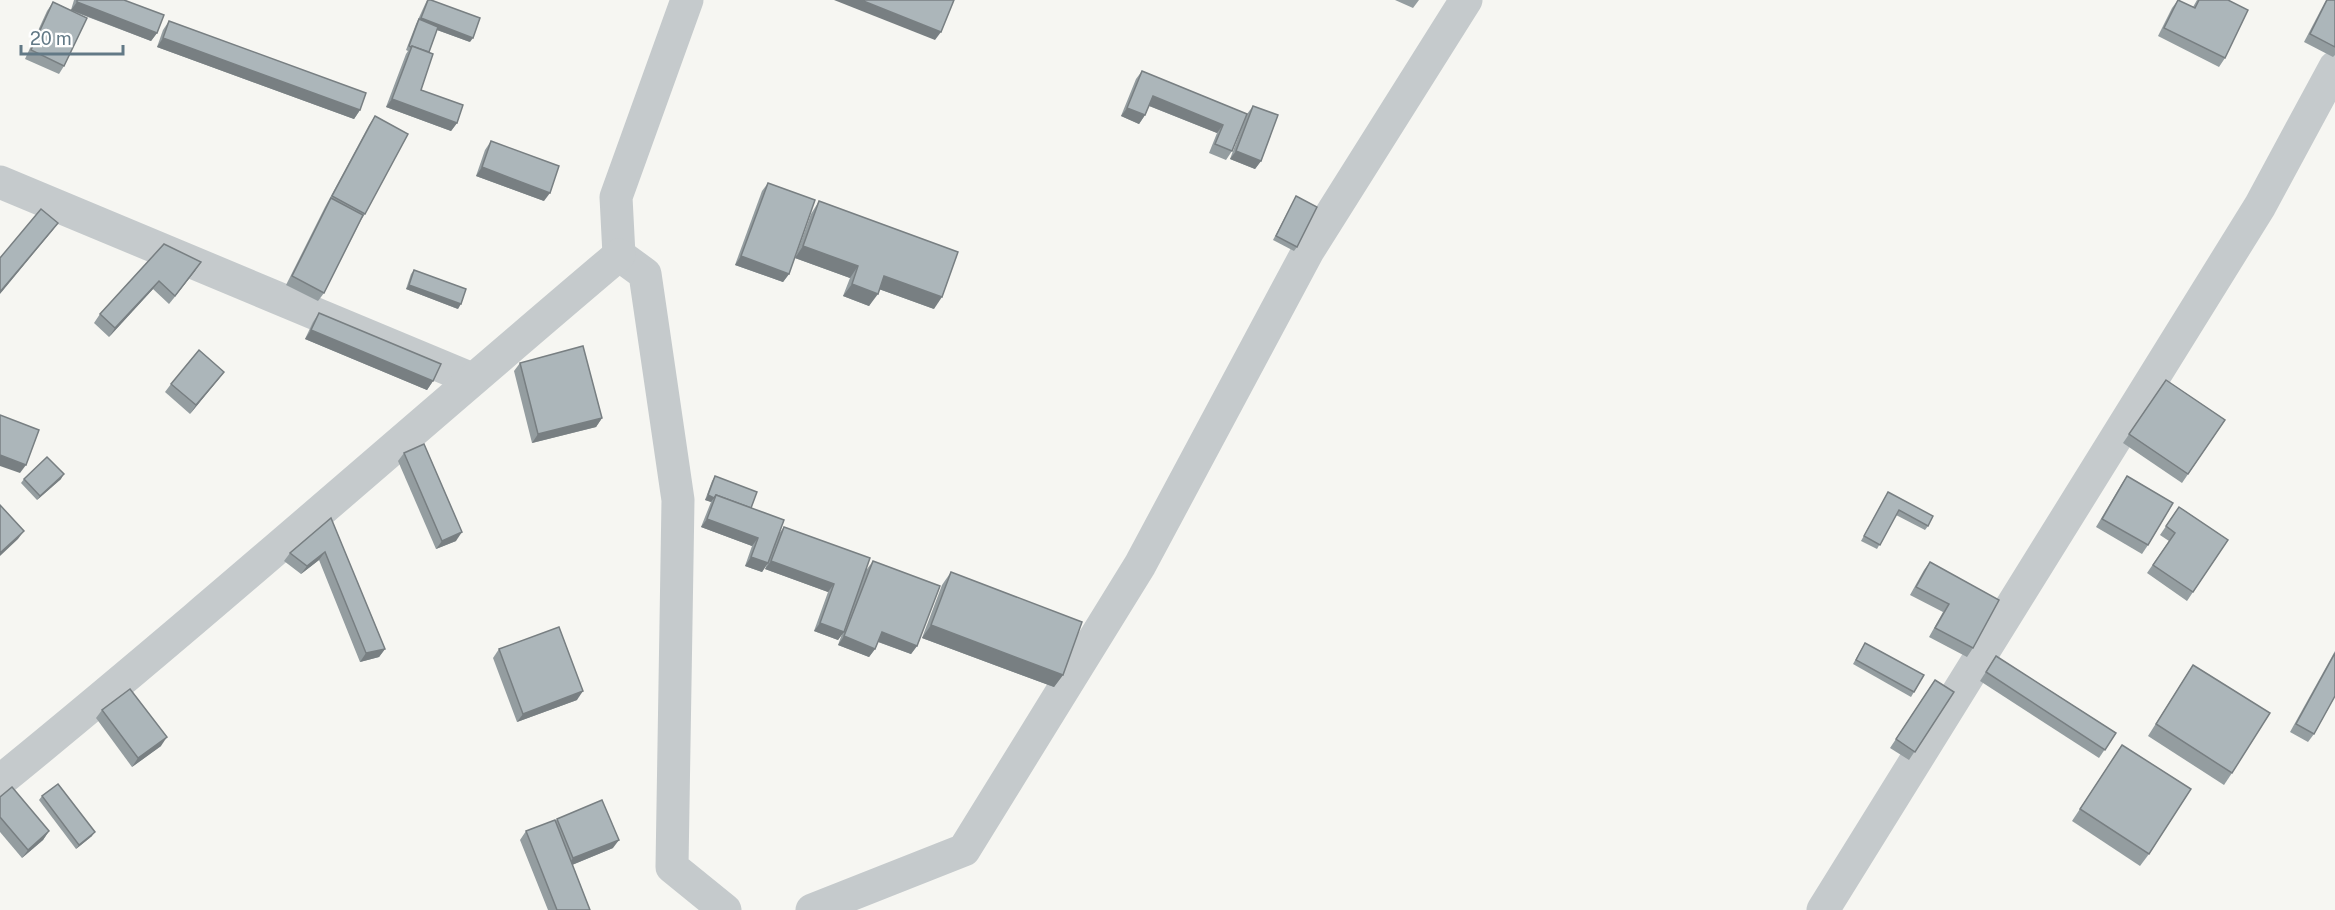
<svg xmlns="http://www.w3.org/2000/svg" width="2335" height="910" viewBox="0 0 2335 910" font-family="'Public Sans',sans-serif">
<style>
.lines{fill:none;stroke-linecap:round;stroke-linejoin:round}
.street{stroke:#c5cacc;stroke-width:33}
.wall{fill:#949da0}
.shaded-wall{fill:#787f82}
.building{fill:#acb6ba;stroke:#787f82;stroke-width:1.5}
</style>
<rect width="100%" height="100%" fill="#f6f6f2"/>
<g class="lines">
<!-- street -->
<g class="street">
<path d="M0,182L472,379"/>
<path d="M619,255L645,274L678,500L672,867L725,910"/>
<path d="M619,255L616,197L687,0"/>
<path d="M0,781C210,610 412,430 619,255"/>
<path d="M812,910L964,850L1140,565L1308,251L1466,0"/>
<path d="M1823,910L2260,206L2335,67"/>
</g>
</g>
<!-- wall -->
<g class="wall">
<path d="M74,0H124L157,33L151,41L72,11L64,66L59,74L25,59L47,11L53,2L71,10Z"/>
<path d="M427,0L470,42L437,30L429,52L421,90L457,123L451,131L386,107L406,54L408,51L406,50L416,24Z"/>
<path d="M1395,0H1419L1413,8Z"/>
<path d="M2178,0L2193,7L2197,0H2228L2225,58L2219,67L2158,36L2172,8Z"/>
<path d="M2326,0H2335V55L2333,57L2304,42Z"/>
<path d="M169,21L360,110L354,119L157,47L163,30Z"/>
<path d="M1142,71L1247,114L1232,151L1226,160L1209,153L1217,133L1149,106L1145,115L1139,124L1121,116L1136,79Z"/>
<path d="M1253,106L1261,161L1255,169L1230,159L1247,114Z"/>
<path d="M375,116L365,214L361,220L324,293L318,301L286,285L325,207L369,125Z"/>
<path d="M491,141L544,201L476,176L485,150Z"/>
<path d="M768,183L789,274L783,282L735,265L762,191Z"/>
<path d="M1296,196L1297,247L1294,251L1273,240Z"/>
<path d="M819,201L934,309L879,289L869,306L843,296L850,278L795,258L811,214Z"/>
<path d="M164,244L195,271L169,304L153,289L109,337L94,323L100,314Z"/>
<path d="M414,270L458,309L406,289L411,274Z"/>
<path d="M319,313L433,381L427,390L305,339L313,322Z"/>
<path d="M520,363L602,418L596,427L532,443L514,371Z"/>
<path d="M224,372L190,414L165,392L171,384Z"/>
<path d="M2166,380L2225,420L2182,483L2123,443Z"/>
<path d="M404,453L456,541L436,549L398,461Z"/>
<path d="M715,476L751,508L778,535L784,527L867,569L873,561L917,646L911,654L878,642L875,649L869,657L838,645L842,634L838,640L814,631L828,592L765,569L767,564L762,572L745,566L752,546L701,527L711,502L705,500L712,481Z"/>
<path d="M2127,476L2148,545L2142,554L2096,527L2121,485Z"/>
<path d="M24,479H61L37,500L21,483Z"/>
<path d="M1888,492L1928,526L1925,530L1896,515L1877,549L1861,541Z"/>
<path d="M2179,507L2228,540L2187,601L2147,573L2169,541L2160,535Z"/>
<path d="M331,518L385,649L379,657L360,662L319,560L301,574L284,561L290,553Z"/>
<path d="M1930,562L1973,648L1967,657L1929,637L1943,612L1910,595L1924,570Z"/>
<path d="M951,572L1063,675L1054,687L922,638L942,585Z"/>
<path d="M1865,643L1914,692L1911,697L1853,664Z"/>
<path d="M499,649L577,700L517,722L493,658Z"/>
<path d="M2335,651V696L2314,734L2308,742L2290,732Z"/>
<path d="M1996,656L2116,733L2099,758L1980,681Z"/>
<path d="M2193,665L2232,773L2224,785L2148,736Z"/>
<path d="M1935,680L1954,692L1909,760L1890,748Z"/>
<path d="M102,710L161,746L132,767L96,718Z"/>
<path d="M2122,745L2149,854L2140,866L2072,821Z"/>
<path d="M42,796L92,836L76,849L39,800Z"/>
<path d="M0,797L49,831L43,840L22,858L0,832Z"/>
<path d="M557,819L613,848L572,865L590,910H548L520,840L526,831L555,822Z"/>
</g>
<!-- shaded-wall -->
<g class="shaded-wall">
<path d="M834,0H861L941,32L935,40Z"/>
<path d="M77,2L157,33L151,41L71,10Z"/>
<path d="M421,18L473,38L470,42L418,23Z"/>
<path d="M163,38L360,110L354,119L157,47Z"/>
<path d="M1153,96L1223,125L1217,133L1147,105Z"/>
<path d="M392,99L457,123L451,131L386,107Z"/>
<path d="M1127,108L1145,115L1139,124L1121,116Z"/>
<path d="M1236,151L1261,161L1255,169L1230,159Z"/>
<path d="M482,167L550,193L544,201L476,176Z"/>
<path d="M58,223L52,231L0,294V292Z"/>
<path d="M803,246L858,266L850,278L795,258Z"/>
<path d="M741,256L789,274L783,282L735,265Z"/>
<path d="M201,262L195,271L169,304L175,296Z"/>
<path d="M884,276L942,297L934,309L876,288Z"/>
<path d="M159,281L153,289L109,337L115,328Z"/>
<path d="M852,284L878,294L869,306L843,296Z"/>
<path d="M409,285L461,304L458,309L406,289Z"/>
<path d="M311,330L433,381L427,390L305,339Z"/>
<path d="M224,372L218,380L190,414L196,405Z"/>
<path d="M602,418L596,427L532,443L538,434Z"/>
<path d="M0,455L26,465L20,473L0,466Z"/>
<path d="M64,474L61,479L37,500L40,496Z"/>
<path d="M708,495L714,498L711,502L705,500Z"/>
<path d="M707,519L758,538L752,546L701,527Z"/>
<path d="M24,531L18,539L0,556V553Z"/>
<path d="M462,532L456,541L436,549L442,541Z"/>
<path d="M325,552L319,560L301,574L307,566Z"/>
<path d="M751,557L768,563L762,572L745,566Z"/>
<path d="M771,561L834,584L828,592L765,569Z"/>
<path d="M820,623L844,632L838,640L814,631Z"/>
<path d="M931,625L1063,675L1054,687L922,638Z"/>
<path d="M882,632L917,646L911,654L876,641Z"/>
<path d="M844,636L875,649L869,657L838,645Z"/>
<path d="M385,649L379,657L360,662L366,653Z"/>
<path d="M583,691L577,700L517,722L523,714Z"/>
<path d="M167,737L161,746L132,767L138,758Z"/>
<path d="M49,831L43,840L22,858L28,850Z"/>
<path d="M95,832L92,836L76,849L79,845Z"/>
<path d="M619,840L613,848L567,867L573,858Z"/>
</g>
<!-- building -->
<g class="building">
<path d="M77,0H124L164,15L157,33L77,2Z"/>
<path d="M428,0H431L480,18L473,38L421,18Z"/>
<path d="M861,0H954L941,32Z"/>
<path d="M2178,0L2195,8L2199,0H2228L2248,10L2225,58L2164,28Z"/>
<path d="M2327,0H2335V47L2310,34Z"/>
<path d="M53,2L87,18L64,66L31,50Z"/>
<path d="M419,19L438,27L429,52L412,46L411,47L409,46Z"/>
<path d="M169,21L366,93L360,110L163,38Z"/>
<path d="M412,46L433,54L421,90L463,105L457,123L392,99Z"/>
<path d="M1142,71L1247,114L1232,151L1215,144L1223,125L1153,96L1145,115L1127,108Z"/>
<path d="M1253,106L1278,115L1261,161L1236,151Z"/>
<path d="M375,116L408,134L365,214L332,196Z"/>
<path d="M491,141L559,166L550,193L482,167Z"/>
<path d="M768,183L815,200L789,274L741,256Z"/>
<path d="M1296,196L1317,207L1297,247L1276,236Z"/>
<path d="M331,198L363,215L324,293L292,276Z"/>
<path d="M819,201L958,252L942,297L884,276L878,294L852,284L858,266L803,246Z"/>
<path d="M41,209L58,223L0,292V258Z"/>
<path d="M164,244L201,262L175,296L159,281L115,328L100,314Z"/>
<path d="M414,270L466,289L461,304L409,285Z"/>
<path d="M319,313L441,364L433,381L311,330Z"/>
<path d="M583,346L602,418L538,434L520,363Z"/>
<path d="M199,350L224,372L196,405L171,384Z"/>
<path d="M2166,380L2225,420L2188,474L2129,434Z"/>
<path d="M0,415L39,430L26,465L0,455Z"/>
<path d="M424,444L462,532L442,541L404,453Z"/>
<path d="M47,457L64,474L40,496L24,479Z"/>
<path d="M715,476L757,492L751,508L716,495L714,498L708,495Z"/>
<path d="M2127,476L2173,503L2148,545L2102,519Z"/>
<path d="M1888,492L1933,516L1928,526L1899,510L1880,545L1864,536Z"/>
<path d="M716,495L784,520L768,563L751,557L758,538L707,519Z"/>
<path d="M0,505L24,531L0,553Z"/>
<path d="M2179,507L2228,540L2193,592L2153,565L2175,533L2166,526Z"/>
<path d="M331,518L385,649L366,653L325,552L307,566L290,553Z"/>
<path d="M784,527L870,558L844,632L820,623L834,584L771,561Z"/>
<path d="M873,561L940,586L917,646L882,632L875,649L844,636Z"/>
<path d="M1930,562L1999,600L1973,648L1935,628L1949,604L1916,587Z"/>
<path d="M951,572L1082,622L1063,675L931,625Z"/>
<path d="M559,627L583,691L523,714L499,649Z"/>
<path d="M1865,643L1924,675L1914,692L1856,660Z"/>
<path d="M2335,653V696L2314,734L2296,724Z"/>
<path d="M1996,656L2116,733L2105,750L1986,672Z"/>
<path d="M2193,665L2270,713L2232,773L2156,724Z"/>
<path d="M1935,680L1954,692L1915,752L1896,739Z"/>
<path d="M130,689L167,737L138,758L102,710Z"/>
<path d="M2122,745L2191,789L2149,854L2080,809Z"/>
<path d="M58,784L95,832L79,845L42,796Z"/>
<path d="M12,787L49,831L28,850L0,817V797Z"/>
<path d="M602,800L619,840L573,858L557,819Z"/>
<path d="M555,820L590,910H557L526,831Z"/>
</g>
<!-- scale -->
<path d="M21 45v9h102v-9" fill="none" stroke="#627986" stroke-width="3"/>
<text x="30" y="45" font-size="18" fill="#627986" stroke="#ffffff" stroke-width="4.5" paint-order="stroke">20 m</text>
</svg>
